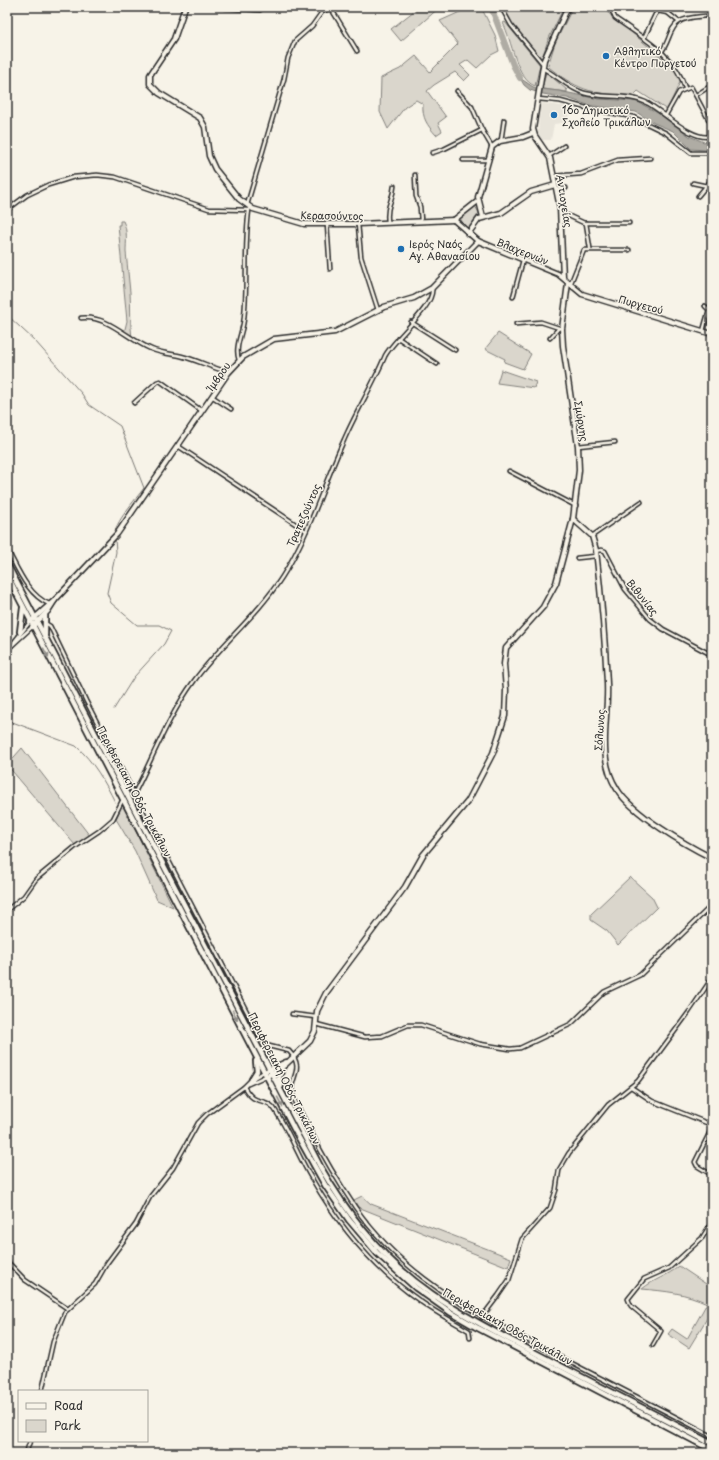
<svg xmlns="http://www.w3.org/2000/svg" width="719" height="1460" viewBox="0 0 719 1460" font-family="'Playpen Sans',sans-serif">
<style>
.built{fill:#e8e4da}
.green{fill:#dad6cc;stroke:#82807c}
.water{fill:#afaca4;stroke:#7a7874}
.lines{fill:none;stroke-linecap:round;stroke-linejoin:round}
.stream{stroke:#7a7874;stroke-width:1}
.river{stroke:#afaca4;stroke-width:6}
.street-casing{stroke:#2b2b2b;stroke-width:5.5}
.secondary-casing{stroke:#2b2b2b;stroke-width:7}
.primary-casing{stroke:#2b2b2b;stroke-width:8}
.street{stroke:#f7f3e8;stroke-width:2.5}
.secondary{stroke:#f7f3e8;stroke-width:4}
.primary{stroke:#f7f3e8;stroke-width:4.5}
.oneway{fill:#918f8a}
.poi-dot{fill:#1f6fb2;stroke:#f7f3e8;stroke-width:1.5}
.labels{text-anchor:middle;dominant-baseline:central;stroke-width:3;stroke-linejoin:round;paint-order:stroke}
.poi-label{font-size:10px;fill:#2b2b2b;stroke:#f7f3e8;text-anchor:start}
.street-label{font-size:10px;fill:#2b2b2b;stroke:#f7f3e8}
</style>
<rect width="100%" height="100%" fill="#f7f3e8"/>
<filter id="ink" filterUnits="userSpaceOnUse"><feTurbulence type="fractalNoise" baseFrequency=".025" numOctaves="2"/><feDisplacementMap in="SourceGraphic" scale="8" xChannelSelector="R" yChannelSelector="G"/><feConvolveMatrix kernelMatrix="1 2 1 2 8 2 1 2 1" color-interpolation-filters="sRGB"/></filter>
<g filter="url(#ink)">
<!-- built -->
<path class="built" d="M540,103L569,107L568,122L554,124L551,140H541L538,134Z"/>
<!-- green -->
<g class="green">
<path d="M419,7H440L401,41L391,29Z"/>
<path d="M471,7H481L495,35L499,51L491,55L477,68L468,60L460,65L470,75L464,81L455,72L434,85L427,91L446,117L438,123L442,131L436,135C427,125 422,118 423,104L416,100L405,107L388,129L380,112L381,78L400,69L416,56L430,72L458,44L440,21Z"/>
<path d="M503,7H564L548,40L542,58L540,59L514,27Z"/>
<path d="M573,7H601L678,71L681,80L667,110L638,91L634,95C597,95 580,92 550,68L548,66L555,43Z"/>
<path d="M505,22L540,65L535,86C516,79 512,40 503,23Z"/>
<path d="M546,72L567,90V92L542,89Z"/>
<path d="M474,204L479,213L469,227L466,228L460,218Z"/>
<path d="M120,221H123C128,231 126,242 126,252C127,265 129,279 130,292C131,308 130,323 132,339L124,333L127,321L118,225H120Z"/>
<path d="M498,333L531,354L523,369L504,362L505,359L485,349Z"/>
<path d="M501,370L536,382L534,388L497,383Z"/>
<path d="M22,748L90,836L75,845L7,765Z"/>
<path d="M122,805L124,807L173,907L157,900L135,851L116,819Z"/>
<path d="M630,877L652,897L657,907L618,945L607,931L591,920V914Z"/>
<path d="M362,1196L371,1204L511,1258L508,1267L358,1207L354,1200Z"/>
<path d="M679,1266L712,1288V1310L689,1348L668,1334L672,1329L687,1339L707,1303C686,1293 665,1291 642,1289C654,1279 668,1276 679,1266Z"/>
</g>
<!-- water -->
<path class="water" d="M520,78L533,87L542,89L559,91L599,99L636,101L669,119L689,136L704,142L712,139V144L706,150L691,149L673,131L654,123L636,112L588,105L567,98L543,94L530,90L524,85Z"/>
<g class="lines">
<!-- stream -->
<g class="stream">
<path d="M7,315L35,341L82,394L89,405L120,426L144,488C136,499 114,523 114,536"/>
<path d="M114,709L134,677L164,644L171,631L159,625H137L111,603L107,593L116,552L115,539"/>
<path d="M7,720L76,746C93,761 105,782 115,802"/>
</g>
<!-- river -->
<path class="river" d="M491,7L513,65L520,78"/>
<defs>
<g id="street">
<path d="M501,7L511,25L543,64"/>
<path d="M612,7V11L615,18C641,37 676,55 685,88"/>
<path d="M226,8L260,10L263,7"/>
<path d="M644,38L655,15L658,11L668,13L679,22"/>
<path d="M661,52C669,44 669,28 679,22C686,17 697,17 705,16"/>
<path d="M542,68C557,75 567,88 584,93C605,99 629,93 649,104C666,114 693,142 712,136"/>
<path d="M457,91L472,107L482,130L492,147"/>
<path d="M696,95L712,85"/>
<path d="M538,99L560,101L590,109L633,117L666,133L691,153H712"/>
<path d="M666,115L679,92L691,87L712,126"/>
<path d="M501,141L504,120"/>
<path d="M432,153L444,149L482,130"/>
<path d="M549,156L564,146"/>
<path d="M463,160H487"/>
<path d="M415,175L416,196L420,207L421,221"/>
<path d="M554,176L581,174L618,160L650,158"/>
<path d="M693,183L712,187"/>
<path d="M557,189L566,188"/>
<path d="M698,196L712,179"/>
<path d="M247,205L284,79L288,58L295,41L312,26L322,12L329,8L332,10L357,51"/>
<path d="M7,210L27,195L48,185L74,177L97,175L115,177L209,209L249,210"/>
<path d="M561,214L569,216L584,223H629"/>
<path d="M388,223C386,204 393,201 394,186"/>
<path d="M586,223L590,248"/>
<path d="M327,224L330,269"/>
<path d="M358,224L361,257L378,310"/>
<path d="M570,285L584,250H629"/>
<path d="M513,297L523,260"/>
<path d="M81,318C108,315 127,339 151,349C160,353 171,354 181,356C197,360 212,368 228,372"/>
<path d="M411,322L455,350"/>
<path d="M516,324L541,322L562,329"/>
<path d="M703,331L709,310L705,306"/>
<path d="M398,338L437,364"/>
<path d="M550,338L559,328"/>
<path d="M239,360C234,347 243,332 244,318C248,282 244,246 249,210"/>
<path d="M213,397L231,409"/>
<path d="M134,403L157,382L160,381L202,411"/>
<path d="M178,446L306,531"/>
<path d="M578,446L615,442"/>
<path d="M509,471L576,506"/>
<path d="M592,536L641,502"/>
<path d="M7,549C18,569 27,594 49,604"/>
<path d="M596,551L602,550L605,551L625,589L650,619L663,629L712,655"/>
<path d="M577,558L596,556"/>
<path d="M7,593L10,603L7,617"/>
<path d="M45,623L50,626L86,701L260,1037L269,1046L289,1051C307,1070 287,1078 293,1096C298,1108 305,1120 311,1132C324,1158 339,1183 355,1207C407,1282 481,1316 558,1356C610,1383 661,1409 712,1436"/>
<path d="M7,640L12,645"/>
<path d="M14,642L30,622"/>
<path d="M7,650L32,627"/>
<path d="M135,792C154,755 169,715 194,681C221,644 257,616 282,577C309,535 323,486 344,440C356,412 373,385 385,356C394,338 435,307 432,288"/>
<path d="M7,910L24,896L36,879L75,847L99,831L113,819L123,799"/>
<path d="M292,1014L316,1017"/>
<path d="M316,1024L365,1037L382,1036L408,1025H421L480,1044L510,1049L520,1048L571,1024L604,992L640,975L712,905"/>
<path d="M248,1084L266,1076"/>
<path d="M244,1087C256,1107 261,1096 273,1107C289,1130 298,1156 312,1179C339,1226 375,1270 420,1301C435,1312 452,1321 469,1331L470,1338"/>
<path d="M631,1087L652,1101L712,1125"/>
<path d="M712,1128L695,1162L697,1166L712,1175"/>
<path d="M708,1231L712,1234"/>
<path d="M7,1261L25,1280L68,1309"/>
<path d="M482,1317L498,1296L509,1280L522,1239L550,1208L556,1190L559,1170L569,1153L608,1105L638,1081L689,1012L712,978"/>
<path d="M653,1345L661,1331L631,1306L628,1299L644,1279L669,1268L702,1238L712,1222"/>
<path d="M42,1391L53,1342L65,1312L95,1284L107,1263L136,1224L150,1197L173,1168L198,1123L207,1114L244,1087L252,1079L264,1072"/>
<path d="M26,1453L30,1441"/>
</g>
<g id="secondary">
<path d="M185,7L174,39L150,75V84L159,93L200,118L205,127L209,156L215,169L239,199L253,209L304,224H358L454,220"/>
<path d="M483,217L478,197L492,147L500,141L523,137L533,133"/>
<path d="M454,220L478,241L558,274L582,294L712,334"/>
<path d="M454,220L478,201"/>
<path d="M468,234L479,219L501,213L531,192L555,185"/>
<path d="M563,277L560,208L550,158L535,136L533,129L544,60L568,7"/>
<path d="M573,519L592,536L596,550C601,594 605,639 607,683C609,719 596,757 617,789C632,814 686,845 712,858"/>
<path d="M30,622L55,600L117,534L228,373L243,357L274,339L335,332L384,307L414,298L432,288L478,241"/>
<path d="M32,627L48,611L55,600"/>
<path d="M264,1072L286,1062"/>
<path d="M269,1075L285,1065L310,1041L315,1031L317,1011L326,993L405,887L423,855L468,801L493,753L505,716L506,690L504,664L506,648L543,607L556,583L573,519L579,470L578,446L563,346L562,329L568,283"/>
</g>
<g id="primary">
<path d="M7,564L321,1168C349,1217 385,1262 432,1294C468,1319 507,1338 545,1358C601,1387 657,1415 712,1444"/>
<path d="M7,575L294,1129L325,1185L349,1220L377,1253L416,1288L450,1312L476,1327L712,1450"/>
<path d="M45,615V635"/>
<path d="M20,632L23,608"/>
<path d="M252,1079L257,1071L256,1061"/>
<path d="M281,1086L279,1078L282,1067"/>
</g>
</defs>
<!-- street casing -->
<use href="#street" class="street-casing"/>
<!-- secondary casing -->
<use href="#secondary" class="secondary-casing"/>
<!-- primary casing -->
<use href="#primary" class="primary-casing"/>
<!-- street -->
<use href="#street" class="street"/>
<!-- secondary -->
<use href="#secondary" class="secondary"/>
<!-- primary -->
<use href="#primary" class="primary"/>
</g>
<!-- one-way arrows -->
<defs><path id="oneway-solid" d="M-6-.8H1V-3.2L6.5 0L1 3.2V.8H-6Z"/></defs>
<g class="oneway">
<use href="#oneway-solid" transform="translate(46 653) rotate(62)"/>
<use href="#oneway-solid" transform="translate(235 1015) rotate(64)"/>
<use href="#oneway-solid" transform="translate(280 1102) rotate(62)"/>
</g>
</g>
<!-- markers -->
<g class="poi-dot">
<circle cx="606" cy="56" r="4"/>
<circle cx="554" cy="115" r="4"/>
<circle cx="401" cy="249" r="4"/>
</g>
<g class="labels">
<!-- poi labels -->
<g class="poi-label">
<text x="614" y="50">Αθλητικό<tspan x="614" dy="12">Κέντρο Πυργετού</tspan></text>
<text x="562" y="109">16ο Δημοτικό<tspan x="562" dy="12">Σχολείο Τρικάλων</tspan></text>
<text x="409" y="243">Ιερός Ναός<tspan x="409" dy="12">Αγ. Αθανασίου</tspan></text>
</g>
<!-- street labels -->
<g class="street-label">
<text transform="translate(565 201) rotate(81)">Αντιοχείας</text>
<text transform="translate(332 215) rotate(1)">Κερασούντος</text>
<text transform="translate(523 251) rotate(22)">Βλαχερνών</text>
<text transform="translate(641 304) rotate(15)">Πυργετού</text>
<text transform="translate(218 376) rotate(-55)">Ίμβρου</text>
<text transform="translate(582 421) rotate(81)">Σμύρνης</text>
<text transform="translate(303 515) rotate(-66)">Τραπεζούντος</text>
<text transform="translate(643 597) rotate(51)">Βιθυνίας</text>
<text transform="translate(599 730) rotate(-86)">Σόλωνος</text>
<text transform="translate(135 791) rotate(62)">Περιφερειακή Οδός Τρικάλων</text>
<text transform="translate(285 1078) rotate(63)">Περιφερειακή Οδός Τρικάλων</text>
<text transform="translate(508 1326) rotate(29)">Περιφερειακή Οδός Τρικάλων</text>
</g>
</g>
<!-- margin -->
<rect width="719" height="1460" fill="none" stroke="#f7f3e8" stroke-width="24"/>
<rect x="12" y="12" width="695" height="1436" fill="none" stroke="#2b2b2b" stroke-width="1.5" filter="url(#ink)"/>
<!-- legend -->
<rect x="18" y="1390" width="130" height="52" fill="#f7f3e8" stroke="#a5a39c"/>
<rect x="26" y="1403" width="20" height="6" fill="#f7f3e8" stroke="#a5a39c"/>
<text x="54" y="1410" font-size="12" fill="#2b2b2b">Road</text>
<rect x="26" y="1420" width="20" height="12" fill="#dad6cc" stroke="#a5a39c"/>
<text x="54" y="1430" font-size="12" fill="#2b2b2b">Park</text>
</svg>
